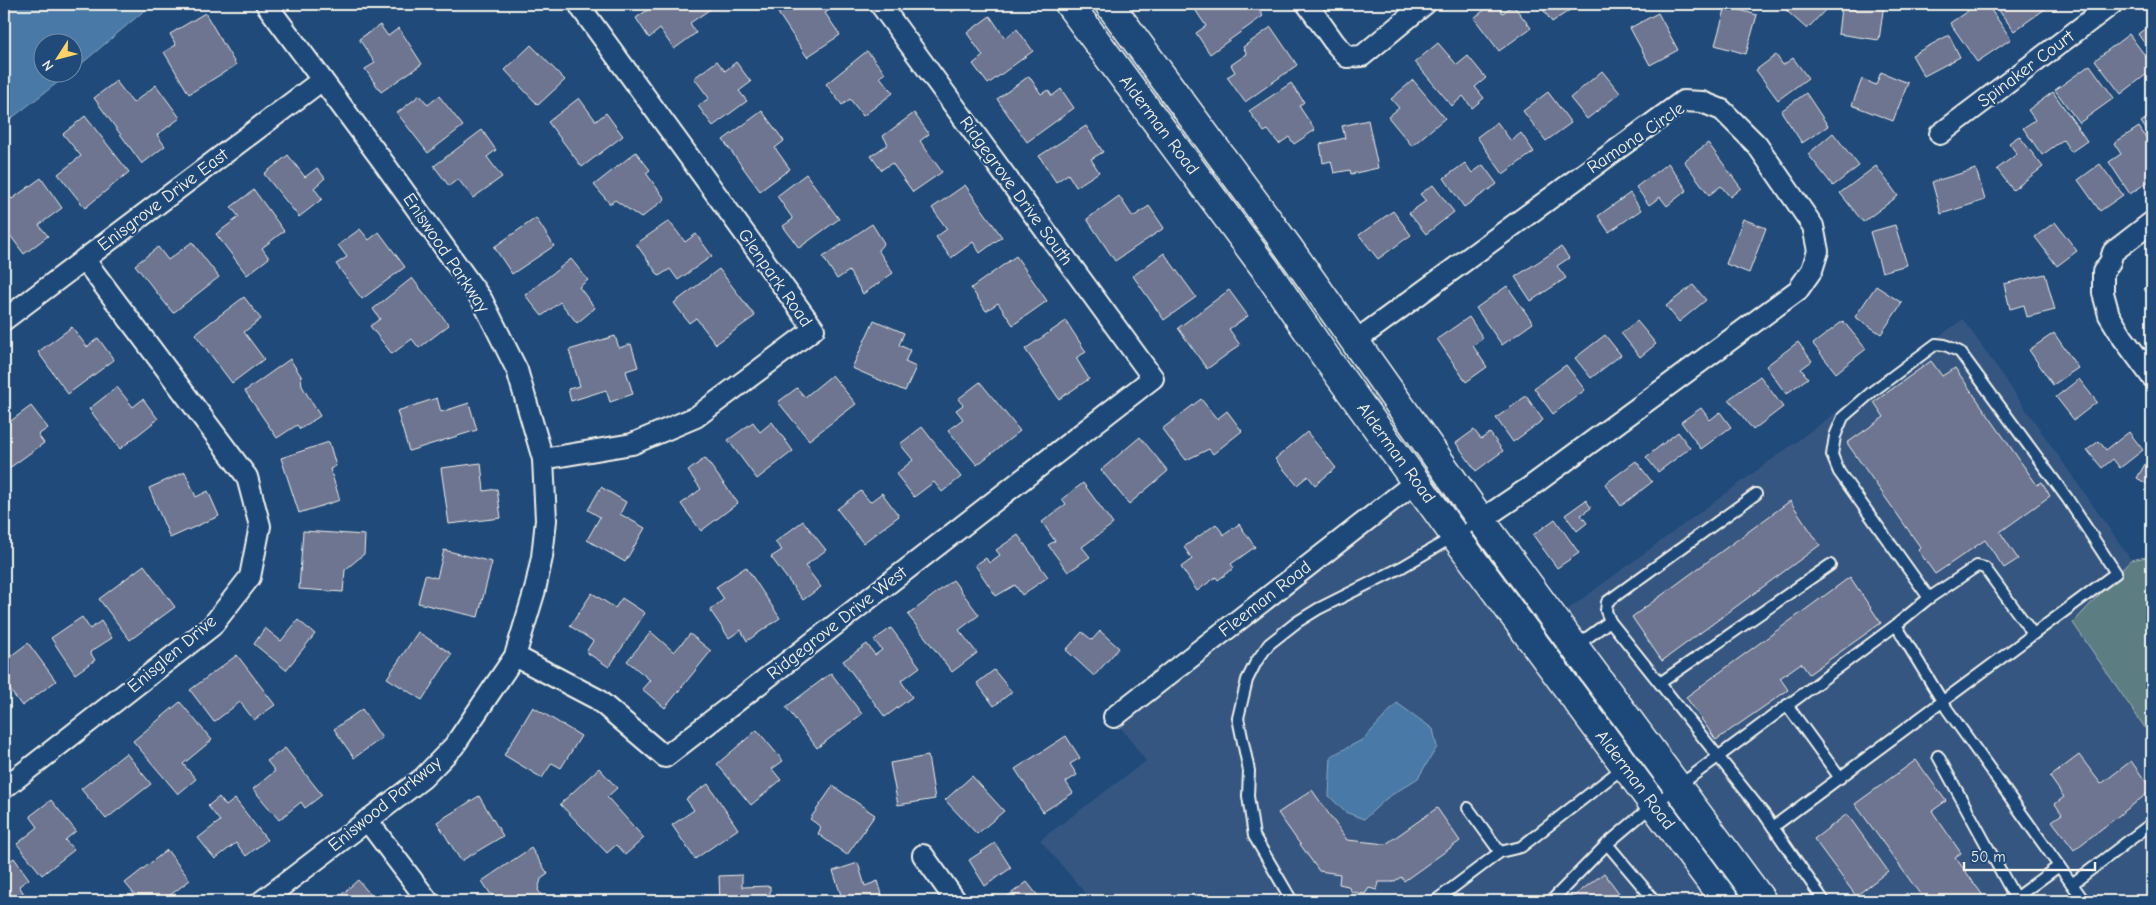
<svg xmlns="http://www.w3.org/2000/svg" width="2156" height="905" viewBox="0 0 2156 905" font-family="'Comic Neue',sans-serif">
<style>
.built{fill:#365781;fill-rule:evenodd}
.green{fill:#5c7d82;stroke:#a8b7b5}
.water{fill:#4a7aa7;stroke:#8eaac1}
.building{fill:#6d7491;stroke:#f4f1e8}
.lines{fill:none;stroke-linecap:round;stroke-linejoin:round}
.service-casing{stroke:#f4f1e8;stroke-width:14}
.minor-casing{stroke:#f4f1e8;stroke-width:24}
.secondary-casing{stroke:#f4f1e8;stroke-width:31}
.service{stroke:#1f4a7a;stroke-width:10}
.minor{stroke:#1f4a7a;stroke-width:20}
.secondary{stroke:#1f4a7a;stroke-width:28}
.labels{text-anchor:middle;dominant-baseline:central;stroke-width:4.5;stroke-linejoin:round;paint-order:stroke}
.street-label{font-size:18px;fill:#f4f1e8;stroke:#1f4a7a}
</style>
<rect width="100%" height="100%" fill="#1f4a7a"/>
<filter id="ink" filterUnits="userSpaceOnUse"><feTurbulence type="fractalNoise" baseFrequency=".02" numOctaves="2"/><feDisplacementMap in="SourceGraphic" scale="10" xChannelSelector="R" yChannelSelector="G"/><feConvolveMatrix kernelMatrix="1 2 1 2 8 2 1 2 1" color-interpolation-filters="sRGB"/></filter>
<g filter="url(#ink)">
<!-- built -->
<g class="built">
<path d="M1963,319L2131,560L2073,623L2152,738V901H1775L1563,613Z"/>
<path d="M1414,494L1712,901H1092L1040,840L1146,761L1119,725ZM1396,704L1418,778L1387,798L1364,819L1331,756L1364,739Z"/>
<path d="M1547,626L1749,901H1737L1538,632Z"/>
</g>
<!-- green -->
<path class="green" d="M2152,556V738L2073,623L2131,560Z"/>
<!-- water -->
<g class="water">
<path d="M4,4H152L73,71L72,42H42V72L70,73L4,124Z"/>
<path d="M1397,703L1433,729L1437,747L1418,778L1387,798L1364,819L1345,812L1329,796L1331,756L1364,739Z"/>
</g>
<!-- building -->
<g class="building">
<path d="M656,4H709L712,8L690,23L696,33L674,49L660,29L649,38L636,18Z"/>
<path d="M793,4H834L836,6L825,13L840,35L807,57L778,13Z"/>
<path d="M946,4H963L952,12Z"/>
<path d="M1193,4H1254L1263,16L1210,54L1196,33L1206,26L1192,5Z"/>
<path d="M1492,4H1495L1503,13L1513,5L1531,28L1499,51L1474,18Z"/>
<path d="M1539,4H1579L1552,22Z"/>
<path d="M1779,4H1831L1807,29Z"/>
<path d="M1856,4H1884L1879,40L1838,34L1841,8L1855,10Z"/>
<path d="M1978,4H1987L2011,39L1977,62L1950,23Z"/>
<path d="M1994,4H2046L2048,7L2014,31Z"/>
<path d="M1726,6L1757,15L1746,54L1715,45Z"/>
<path d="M205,13L236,65L189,94L164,52L176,45L170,34Z"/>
<path d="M1658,13L1678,50L1650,65L1630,28Z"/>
<path d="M990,16L1005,38L1017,29L1033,51L988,84L973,64L983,56L967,33Z"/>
<path d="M2152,23V54L2138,34Z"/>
<path d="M380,25L388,36L399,28L422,64L381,92L365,69L375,63L359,39Z"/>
<path d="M1271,27L1297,65L1245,102L1227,77L1235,72L1231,65L1247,54L1243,47Z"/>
<path d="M2129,34L2152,65V70L2121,94L2095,60Z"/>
<path d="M1949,35L1960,57L1924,76L1912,55Z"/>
<path d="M1438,43L1457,65L1468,56L1486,78L1475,87L1484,98L1472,108L1463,96L1452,106L1415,62Z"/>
<path d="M531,45L565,80L538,105L505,70Z"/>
<path d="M867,51L885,73L880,77L893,93L863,116L850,99L842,105L826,84Z"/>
<path d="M1776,55L1783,65L1793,58L1808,78L1778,100L1756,70Z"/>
<path d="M717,61L725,71L736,62L751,82L739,91L747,101L713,126L698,106L709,98L694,78Z"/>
<path d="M2090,65L2114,98L2079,123L2055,90Z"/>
<path d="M1602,71L1620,93L1587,119L1570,98Z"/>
<path d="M1881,72L1908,83L1893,121L1852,105L1862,79L1876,85Z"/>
<path d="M1029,76L1041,94L1048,90L1052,96L1061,89L1074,108L1027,142L997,99Z"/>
<path d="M1413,80L1445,118L1412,146L1388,117L1399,108L1391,99Z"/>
<path d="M116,81L133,103L156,85L180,118L157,135L165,146L142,164L94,98Z"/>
<path d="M1291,83L1304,102L1299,106L1315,130L1294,144L1289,137L1279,144L1268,130L1264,132L1249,111Z"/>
<path d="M1548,92L1571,123L1546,141L1523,111Z"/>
<path d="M2053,92L2087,141L2071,152L2063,140L2042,155L2023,128L2035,120L2028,110Z"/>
<path d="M1806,93L1828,126L1802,143L1781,111Z"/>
<path d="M420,95L428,105L439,96L463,126L428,153L397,113Z"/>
<path d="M579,98L596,121L606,113L623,136L582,167L548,122Z"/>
<path d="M762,111L784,141L775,148L790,169L760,191L723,140Z"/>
<path d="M914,113L929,134L920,141L942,172L913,192L892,163L881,170L871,156L888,144L883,136Z"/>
<path d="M2152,114V138L2141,122Z"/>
<path d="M85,116L129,172L85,208L58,174L81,156L63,134Z"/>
<path d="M1368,120L1378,168L1351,174L1350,170L1334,173L1331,161L1323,163L1320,144L1345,138L1342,126Z"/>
<path d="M1497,122L1511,141L1521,133L1534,152L1503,174L1477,137Z"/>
<path d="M1086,126L1103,152L1091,159L1099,172L1076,187L1068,174L1056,182L1039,156Z"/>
<path d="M2139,127L2152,147V179L2130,194L2109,162L2121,154L2114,143Z"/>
<path d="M482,130L496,150L487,157L502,177L473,198L458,179L449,186L434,166Z"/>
<path d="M1833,133L1859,166L1833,186L1808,154Z"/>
<path d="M2019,136L2043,167L2013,190L1997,169L2017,154L2009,143Z"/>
<path d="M1708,143L1741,188L1730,197L1721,186L1709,195L1684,161Z"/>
<path d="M636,152L650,170L646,173L665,199L641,218L615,200L610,204L594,185Z"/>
<path d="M288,155L305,177L317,168L325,178L314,188L322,199L299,217L264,174Z"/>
<path d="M1465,163L1472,173L1483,165L1497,184L1464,207L1444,178Z"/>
<path d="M1668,163L1687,190L1667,206L1660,197L1649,205L1636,187Z"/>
<path d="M2100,164L2123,195L2100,211L2078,180Z"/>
<path d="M1876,166L1898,196L1863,222L1840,193Z"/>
<path d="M1976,169L1985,200L1941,214L1932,182Z"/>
<path d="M806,174L839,219L799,248L783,226L793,219L777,196Z"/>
<path d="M41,178L62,208L39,225L48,236L24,254L4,227V190L12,199Z"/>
<path d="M965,185L1002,237L980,253L973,242L951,258L936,237L947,229L932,208Z"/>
<path d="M1433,185L1454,212L1426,234L1409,213L1426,201L1420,194Z"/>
<path d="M254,190L284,231L262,248L269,258L247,275L216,234L239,217L231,207Z"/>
<path d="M1630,193L1641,210L1609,232L1598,216Z"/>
<path d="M1119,196L1133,217L1149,206L1164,228L1115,261L1087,219Z"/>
<path d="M1393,211L1411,235L1378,259L1359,235Z"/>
<path d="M536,218L554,246L512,274L494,247Z"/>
<path d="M1743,219L1766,228L1749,273L1726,264Z"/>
<path d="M669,221L685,242L696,234L712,256L678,280L670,269L659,276L636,244Z"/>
<path d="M2055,222L2077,251L2057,266L2035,237Z"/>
<path d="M872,224L884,243L878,250L893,273L863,294L849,271L837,279L823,257Z"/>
<path d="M1895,225L1907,265L1882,272L1870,232Z"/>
<path d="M360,229L369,240L379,232L405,267L362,299L336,264L347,257L338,245Z"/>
<path d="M192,242L219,277L173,313L135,265L158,247L168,260Z"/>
<path d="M1561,247L1569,258L1557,266L1566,278L1531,301L1515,277Z"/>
<path d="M1164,253L1196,297L1164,320L1133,276Z"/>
<path d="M1016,256L1047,301L1013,325L998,303L986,311L971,288Z"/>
<path d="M571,259L588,280L579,287L595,308L577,323L560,302L542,316L525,295Z"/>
<path d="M719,269L755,316L716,344L696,318L689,323L674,303Z"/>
<path d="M2045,274L2055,310L2027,317L2024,305L2010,309L2004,284Z"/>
<path d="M412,278L449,325L419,348L412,339L392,354L370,326L380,319L373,309Z"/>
<path d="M2152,283V301L2144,289Z"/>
<path d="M1693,285L1706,300L1679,322L1666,306Z"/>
<path d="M1507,286L1533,323L1502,345L1476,308Z"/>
<path d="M1876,286L1902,303L1881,334L1855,317Z"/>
<path d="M1229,290L1248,316L1229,329L1240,345L1207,369L1178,328Z"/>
<path d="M244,297L261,319L244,332L264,359L232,383L195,334Z"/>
<path d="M1469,317L1483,338L1473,346L1487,367L1466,382L1437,339Z"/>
<path d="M874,320L904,333L899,345L910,350L905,362L916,367L905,391L852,368Z"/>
<path d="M1066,321L1086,352L1076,358L1089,379L1059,399L1025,349Z"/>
<path d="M1637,321L1656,344L1640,357L1621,333Z"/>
<path d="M1843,321L1866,349L1836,373L1813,344Z"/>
<path d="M72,327L87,347L98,338L114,360L68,394L38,352Z"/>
<path d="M2054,333L2078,368L2053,385L2029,350Z"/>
<path d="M1605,335L1621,355L1591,378L1575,358Z"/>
<path d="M615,336L619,348L631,344L638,367L626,371L633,394L610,402L606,390L571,401L568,389L580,386L569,350Z"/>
<path d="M1798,342L1812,361L1801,369L1808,378L1786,394L1766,366Z"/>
<path d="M290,359L301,376L302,386L320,416L300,429L297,425L277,438L245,391Z"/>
<path d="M1931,361L1942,376L1955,368L2037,485L2042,482L2050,496L2000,532L2018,559L2004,568L1985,540L1935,574L1918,550L1921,548L1847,443L1884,417L1874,402Z"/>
<path d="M1566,365L1585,390L1553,414L1534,388Z"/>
<path d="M832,375L856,404L809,440L778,402L797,388L805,397Z"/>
<path d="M1760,376L1783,407L1753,430L1729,399Z"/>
<path d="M2079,379L2097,402L2074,420L2056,397Z"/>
<path d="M980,382L1020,431L977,465L948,430L963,419L956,410L963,405L958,399Z"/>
<path d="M117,387L133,407L143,399L158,419L120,449L89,409Z"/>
<path d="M1526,396L1543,420L1513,442L1496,418Z"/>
<path d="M437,398L441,412L469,403L477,430L409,451L397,411Z"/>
<path d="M1201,399L1217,419L1227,411L1242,431L1213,454L1209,449L1186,460L1162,429Z"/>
<path d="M31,406L48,428L38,435L44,443L8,469L4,463V426Z"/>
<path d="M1701,408L1710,420L1720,412L1731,427L1701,449L1681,422Z"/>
<path d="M753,422L760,432L772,422L793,451L757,479L728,440Z"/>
<path d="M922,427L961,477L942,492L934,482L914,497L896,474L913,460L900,444Z"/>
<path d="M1474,430L1481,439L1490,433L1503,451L1476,471L1456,443Z"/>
<path d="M1307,432L1336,468L1315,485L1308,476L1297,485L1275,459Z"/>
<path d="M1678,432L1690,448L1658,472L1646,457Z"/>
<path d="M2129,432L2143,450L2120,468L2113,459L2102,468L2087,450L2099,441L2106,450Z"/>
<path d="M1140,437L1168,471L1129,504L1101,470Z"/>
<path d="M329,442L336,466L330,469L340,500L299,513L281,458Z"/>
<path d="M2152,452V487L2137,478Z"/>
<path d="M705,458L738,503L701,531L681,504L701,489L688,471Z"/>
<path d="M1636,461L1652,482L1621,506L1605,484Z"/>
<path d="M481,463L484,491L497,489L501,518L449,524L441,468Z"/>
<path d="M185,472L196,497L208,491L219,516L170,538L149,488Z"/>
<path d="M1083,483L1113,524L1082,547L1090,557L1068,572L1048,545L1055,541L1042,522L1066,504L1062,499Z"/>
<path d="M601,487L626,502L620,514L645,528L625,562L587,540L600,517L588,510Z"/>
<path d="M861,491L870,502L882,493L899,516L863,543L837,509Z"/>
<path d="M1586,500L1591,508L1581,515L1587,523L1577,531L1565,515Z"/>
<path d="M1790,501L1820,545L1662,661L1632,617Z"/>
<path d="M1555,519L1579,553L1557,568L1533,535Z"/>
<path d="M803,521L826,550L805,566L821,587L803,600L771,557L782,550L775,542Z"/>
<path d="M1216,524L1224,535L1239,524L1255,547L1231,564L1234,568L1218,580L1216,577L1197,591L1181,567L1192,559L1184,547Z"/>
<path d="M303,531L365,535L364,554L345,570L343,592L299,589Z"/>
<path d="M1018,535L1048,577L1022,595L1015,585L996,596L975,565L986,558L989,563L1000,555L996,550Z"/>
<path d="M444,550L492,562L478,617L418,603L425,575L437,578Z"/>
<path d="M144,565L175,607L130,640L99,599Z"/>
<path d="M746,567L780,618L747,641L741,630L729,638L710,610L724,599L716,587Z"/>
<path d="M1850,577L1881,623L1809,674L1801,663L1780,678L1788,690L1716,740L1686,697Z"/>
<path d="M953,580L979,615L959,630L977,653L952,672L908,615Z"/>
<path d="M592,593L615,608L622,598L645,613L609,667L586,652L593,641L570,626Z"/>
<path d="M82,617L90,629L101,621L112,638L90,652L95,660L75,674L51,638Z"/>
<path d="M298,620L315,634L286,670L254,644L265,628L281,641Z"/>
<path d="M891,628L920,667L901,681L912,697L885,717L843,661L867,644L875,655L882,650L874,640Z"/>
<path d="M1100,631L1119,648L1094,676L1066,650L1082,632L1092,640Z"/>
<path d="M418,632L452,654L422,700L387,678Z"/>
<path d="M651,632L674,652L690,634L711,651L665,708L642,689L650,680L627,661Z"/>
<path d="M28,643L56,681L22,706L4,682V661Z"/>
<path d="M237,655L275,705L254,720L240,702L214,722L190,690Z"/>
<path d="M994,670L1012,692L994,706L977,683Z"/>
<path d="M831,673L862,714L817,748L786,707Z"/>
<path d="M180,702L212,740L183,764L196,779L178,794L133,741Z"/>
<path d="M533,707L581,736L561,768L552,763L542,778L504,755Z"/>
<path d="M362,709L382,738L354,758L334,729Z"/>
<path d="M757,730L783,761L772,769L781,780L751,805L717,764Z"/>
<path d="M1066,736L1080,758L1070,764L1077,775L1066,782L1073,793L1043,812L1015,769Z"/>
<path d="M285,748L322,795L305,808L301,802L279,820L253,789L275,771L267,761Z"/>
<path d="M126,753L151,784L106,819L81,789Z"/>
<path d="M2079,755L2101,784L2131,761L2152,790L2074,850L2052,821L2062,814L2055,804L2064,797L2050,777Z"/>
<path d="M928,756L935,799L898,805L890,763Z"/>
<path d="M1916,760L1946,801L1932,811L1961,853L1955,857L1987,901H1925L1855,804Z"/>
<path d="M599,768L617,788L607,797L644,838L625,855L616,845L607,853L560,804Z"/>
<path d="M972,776L1004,811L977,834L945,800Z"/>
<path d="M708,784L738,829L695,859L672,825L694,810L686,799Z"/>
<path d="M833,786L875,815L847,855L818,834L821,827L810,819Z"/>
<path d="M1312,790L1347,840L1386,844L1437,808L1460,841L1404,881L1401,877L1393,882H1379L1377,890L1369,888L1365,894L1352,892L1348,886L1339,884L1340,874L1319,871L1278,813Z"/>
<path d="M479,796L503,836L461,861L437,822Z"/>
<path d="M219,797L226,806L235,799L267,840L246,856L236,843L215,859L198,838L220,821L208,806Z"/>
<path d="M51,800L76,831L65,840L74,850L42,875L17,844L38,827L30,816Z"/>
<path d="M1847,814L1888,871L1856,896L1814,839Z"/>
<path d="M995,843L1011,868L985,886L969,860Z"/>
<path d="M531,848L548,874L541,879L538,890L545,901H510L508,898L503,901H495L482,881Z"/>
<path d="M167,850L190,880L169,896L174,901H140L125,883Z"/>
<path d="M14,858L29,879L19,886L26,897L20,901H4V865Z"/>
<path d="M858,863L865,886L878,881L884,901H843L833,871Z"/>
<path d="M1604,873L1625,901H1572L1570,899Z"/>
<path d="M742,875V887L770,886V901H720L719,876Z"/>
<path d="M358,880L376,901H344L340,896Z"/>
<path d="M1027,882L1042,901H1008L1005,898Z"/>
<path d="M111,893L117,901H101Z"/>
<path d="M1907,893L1912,901H1896Z"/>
</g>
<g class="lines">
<defs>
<g id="service">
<path d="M1756,494L1607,602L1606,611L1610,621L1764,814L1824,901"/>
<path d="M1929,598L1977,566L1985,568L2033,634"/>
<path d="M1576,646L1610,621"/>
<path d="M1660,683L1830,565"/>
<path d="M1787,705L1840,778"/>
<path d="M1938,756L2017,901"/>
<path d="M1773,827L2116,573L2067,498L1960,352L1945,345L1936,344L1873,391L1843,417L1835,436L1832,455L1839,472L1929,598L1896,625"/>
<path d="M1607,844L1655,901"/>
<path d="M1500,852L1521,847L1624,767"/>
<path d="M2072,884L2152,823"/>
<path d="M1292,901L1254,836L1248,796L1249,771L1238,718L1247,680L1256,662L1269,644L1297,622L1318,609L1402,567L1480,521"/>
<path d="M1435,901L1500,852L1468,808"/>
<path d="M1551,901L1607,844L1653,805L1896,625L1947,709L2084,901"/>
<path d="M2011,901L2059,866"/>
</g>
<g id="minor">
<path d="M1307,4L1334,42L1347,57L1362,56L1425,4"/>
<path d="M1940,134L2112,4"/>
<path d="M2152,222L2113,252L2110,262L2103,272V293L2109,315L2123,338L2152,377"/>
<path d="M4,320L322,80"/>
<path d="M1354,342L1683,101L1702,102L1722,110L1757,145L1813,226L1818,251L1812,270L1798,290L1530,487L1481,520"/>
<path d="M543,459L632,444L696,417L814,329L581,8L587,4"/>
<path d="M515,656L597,699L665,757L1153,378L880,4"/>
<path d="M1114,717L1417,481"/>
<path d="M4,788L212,626L250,577L260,526L247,477L84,259"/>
<path d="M367,820L428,901"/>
<path d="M923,855L956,901"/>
<path d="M262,901L423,778L454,746L515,656L535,590L542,557L546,520L543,459L517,370L482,300L381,159L266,4"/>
</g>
<g id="secondary">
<path d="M1069,4L1264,267L1325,356L1452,532L1725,901"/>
<path d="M1109,4L1288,247L1481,520L1762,901"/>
</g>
</defs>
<!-- service casing -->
<use href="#service" class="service-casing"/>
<!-- minor casing -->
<use href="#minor" class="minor-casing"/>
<!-- secondary casing -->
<use href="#secondary" class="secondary-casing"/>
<!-- service -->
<use href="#service" class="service"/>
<!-- minor -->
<use href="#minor" class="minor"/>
<!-- secondary -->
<use href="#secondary" class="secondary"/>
</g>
</g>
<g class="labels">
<!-- street labels -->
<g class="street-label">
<text transform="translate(2026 69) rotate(-37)">Spinaker Court</text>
<text transform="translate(1159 125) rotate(53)">Alderman Road</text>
<text transform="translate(1636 138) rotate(-34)">Ramona Circle</text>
<text transform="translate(1016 191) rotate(54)">Ridgegrove Drive South</text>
<text transform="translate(163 200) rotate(-37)">Enisgrove Drive East</text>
<text transform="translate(446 253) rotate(56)">Eniswood Parkway</text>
<text transform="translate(775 278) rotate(55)">Glenpark Road</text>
<text transform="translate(1396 453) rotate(54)">Alderman Road</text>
<text transform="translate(1265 599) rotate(-38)">Fleeman Road</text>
<text transform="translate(837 623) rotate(-38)">Ridgegrove Drive West</text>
<text transform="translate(172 654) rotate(-40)">Enisglen Drive</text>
<text transform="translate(1635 780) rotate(53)">Alderman Road</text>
<text transform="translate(385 804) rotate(-39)">Eniswood Parkway</text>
</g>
</g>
<!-- margin -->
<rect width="2156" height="905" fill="none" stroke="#1f4a7a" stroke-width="20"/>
<rect x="10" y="10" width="2136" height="885" fill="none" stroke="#f4f1e8" stroke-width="2" filter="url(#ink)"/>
<!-- north arrow -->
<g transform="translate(58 58) rotate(234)"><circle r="24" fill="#1f4a7a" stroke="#748da6"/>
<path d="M0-4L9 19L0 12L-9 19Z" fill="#ffd166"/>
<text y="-8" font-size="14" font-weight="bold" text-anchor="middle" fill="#f4f1e8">N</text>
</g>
<!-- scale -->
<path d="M1964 862v8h131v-8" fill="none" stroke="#f4f1e8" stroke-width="2.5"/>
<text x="1971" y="862" font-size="15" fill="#f4f1e8" stroke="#1f4a7a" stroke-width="4" paint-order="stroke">50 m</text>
</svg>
